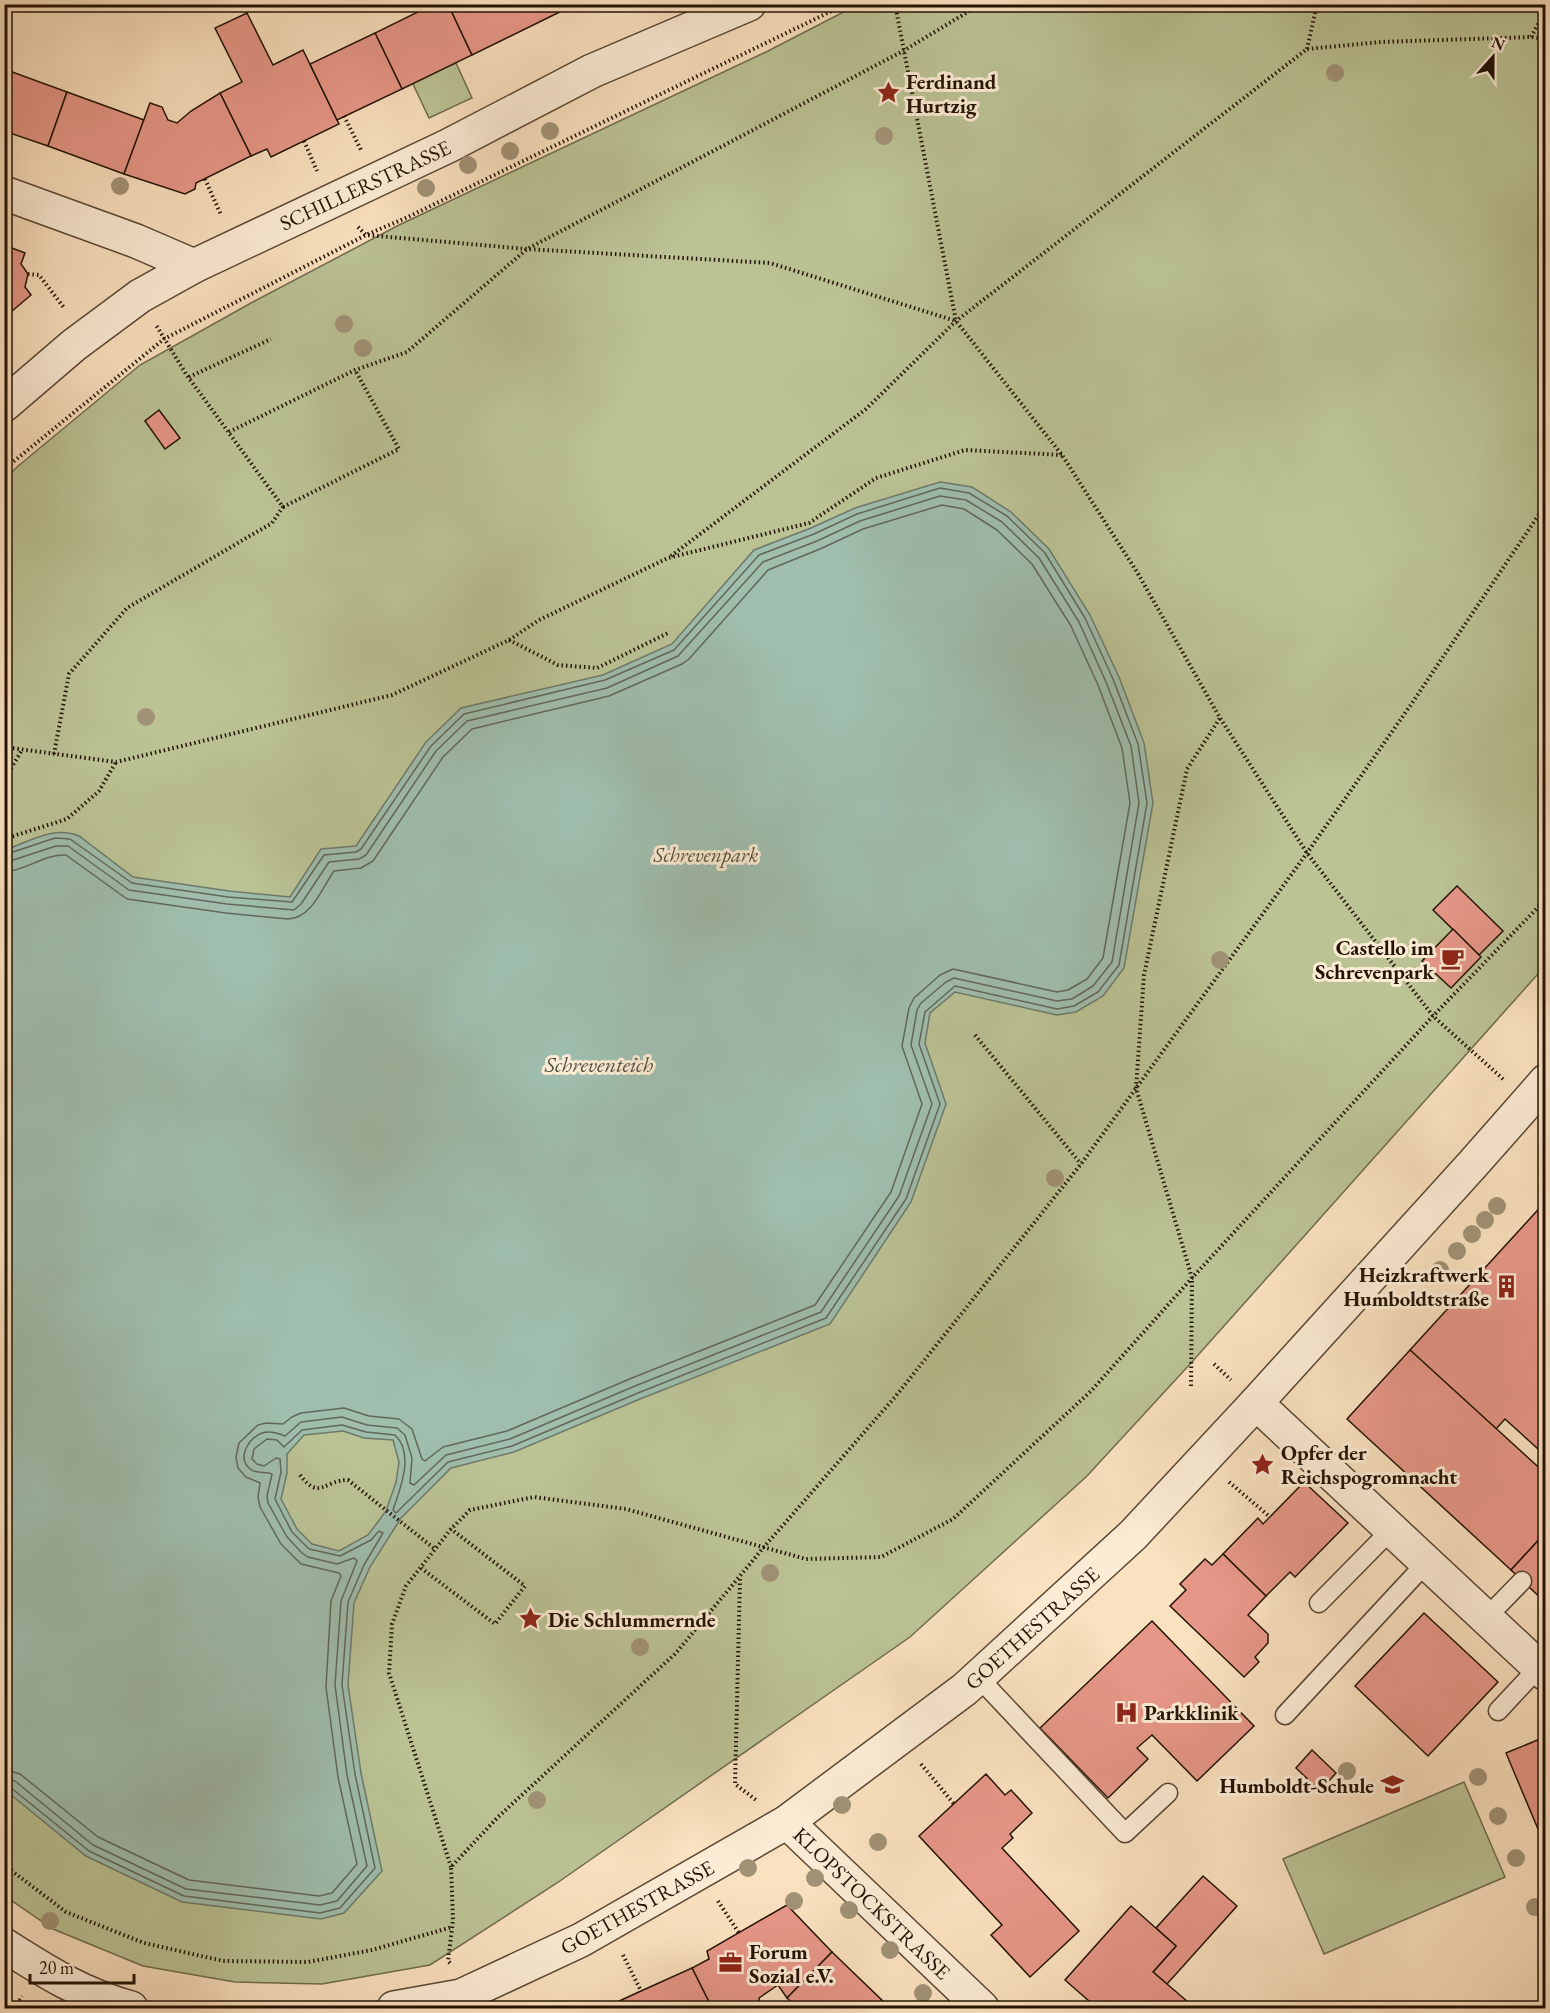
<svg xmlns="http://www.w3.org/2000/svg" width="1550" height="2013" viewBox="0 0 1550 2013" font-family="'EB Garamond',serif">
<style>
.green{fill:#bbc395;stroke:#706b4e;stroke-width:1.5}
.water{fill:#9fbeae;stroke:#6e7a6b;stroke-width:1.5;fill-rule:evenodd}
.lines{fill:none;stroke-linecap:round;stroke-linejoin:round}
.shore{stroke:#62685a;stroke-width:1.5}
.building{fill:#e79788;stroke:#241306;stroke-width:1.5}
.lane-casing{stroke:#5a4634;stroke-width:21}
.street-casing{stroke:#5a4634;stroke-width:36}
.path{stroke:#241306;stroke-width:4;stroke-dasharray:1.5 3;stroke-linecap:butt}
.lane{stroke:#fcecd5;stroke-width:18}
.street{stroke:#fcecd5;stroke-width:33}
.tree{fill:#a19275}
.labels{text-anchor:middle;dominant-baseline:central;stroke-width:6;stroke-linejoin:round;paint-order:stroke}
.poi-label{font-size:21px;font-weight:bold;fill:#241306;stroke:#fcecd5;text-anchor:start}
.street-label{font-size:21px;fill:#241306;stroke:#fcecd5}
.park-label{font-size:21px;font-style:italic;fill:#595138;stroke:#fcecd5}
.water-label{font-size:22px;font-style:italic;fill:#4f4f41;stroke:#fcecd5}
</style>
<rect width="100%" height="100%" fill="#fae1bf"/>
<filter id="stains"><feTurbulence type="fractalNoise" baseFrequency=".00333" numOctaves="4"/><feColorMatrix values="0 0 0 0 .2 0 0 0 0 .09 0 0 0 0 .02 0 0 0 .5 -.17"/></filter>
<radialGradient id="worn" r=".72"><stop offset=".6" stop-color="#630" stop-opacity="0"/><stop offset="1" stop-color="#630" stop-opacity=".3"/></radialGradient>
<!-- green -->
<g class="green">
<path d="M857,5H1545V966L1191,1363L1087,1476L910,1637L557,1883L430,1965L322,1984L235,1982L143,1966L53,1929L5,1896L4,480L17,467L140,365L251,303L399,225L768,51Z"/>
<path d="M456,63L472,98L429,118L412,82Z"/>
<path d="M1464,1782L1505,1877L1324,1954L1283,1859Z"/>
</g>
<!-- water -->
<path class="water" d="M940,482L972,487L1011,512L1049,549L1090,615L1119,677L1144,743L1153,803L1124,968L1103,996L1076,1012L1057,1015L955,992L930,1013L925,1043L946,1104L911,1202L830,1324L640,1399L514,1452L451,1468L401,1518L370,1567L354,1603L348,1685L361,1773L382,1871L344,1913L321,1919L182,1902L86,1856L5,1790V850C28,842 55,825 79,836L133,877L229,891L290,897L321,849L356,846L426,742L461,708L603,675L672,644L754,550L811,528L855,508ZM343,1431L364,1438L393,1440L399,1462L396,1482L386,1511L368,1535L339,1551L312,1544L297,1529L281,1499L287,1473V1454L304,1435Z"/>
<g class="lines">
<!-- shore -->
<g class="shore">
<path d="M4,855L55,838L70,839L132,883L228,897L292,902L324,855L356,852L361,849L431,746L464,714L605,680L674,650L759,555L814,534L857,514L940,488L969,493L1007,516L1045,553L1085,618L1113,679L1138,744L1147,803L1119,965L1098,992L1074,1006L1057,1009L955,986L925,1012L919,1044L940,1104L906,1199L826,1318L638,1393L512,1446L448,1462L396,1513L393,1510C400,1489 415,1454 395,1435L366,1432L342,1425L302,1430L284,1447L277,1440L267,1439L254,1449L252,1459L257,1464L264,1466L276,1458L280,1459L281,1472L275,1499L292,1532L309,1549L340,1556L371,1540L379,1531L383,1533L364,1565L348,1602L342,1685L355,1774L375,1868L340,1908L320,1913L184,1896L89,1851L10,1787L4,1786"/>
<path d="M4,863L56,846H68L129,890L227,904L294,910L301,904L329,862L359,859L366,855L436,751L467,721L607,688L678,656L763,562L817,541L860,521L940,496L966,500L1002,522L1039,558L1079,622L1106,682L1131,746L1139,803L1112,962L1093,986L1072,999L1057,1001L954,978L946,982L921,1003L917,1010L911,1045L932,1104L899,1196L821,1312L635,1386L510,1439L446,1455L414,1485L410,1483L412,1458L405,1435L397,1428L367,1425L342,1417L301,1422L285,1436C278,1433 270,1430 262,1433C249,1438 237,1457 249,1468C256,1475 265,1471 272,1474L267,1496L268,1503L287,1537L302,1553L308,1557L337,1564L354,1558L357,1561L341,1601L335,1685L347,1775L367,1866L337,1901L320,1905L186,1889L93,1845L15,1781L4,1778"/>
<path d="M4,872C26,871 44,854 66,855L127,899L226,913L288,919C312,918 322,888 334,871L361,868L373,861L443,757L472,729L609,696L682,664L689,659L768,570L820,549L863,529L942,505L964,509L997,530L1032,564L1071,626L1098,685L1122,748L1130,803L1103,958L1087,979L1068,990L1057,992L953,969L940,975L914,998L909,1008L902,1046L922,1104L891,1192L815,1305L632,1378L507,1431L443,1447L425,1461L422,1459L412,1429L399,1419L369,1416L344,1408L301,1413L292,1417L283,1424L266,1423L258,1425L239,1443L236,1457L238,1468L246,1477L260,1483L258,1497L260,1507L281,1544L301,1564L339,1573L341,1576L331,1601L326,1687L338,1777L357,1864L332,1893L319,1896L189,1880L98,1837L20,1774L4,1769"/>
</g>
</g>
<!-- building -->
<g class="building">
<path d="M434,4H448L472,55L402,89L375,33Z"/>
<path d="M448,4H576L472,55Z"/>
<path d="M247,13L273,65L303,50L339,124L271,157L267,149L251,156L220,93L242,82L215,28Z"/>
<path d="M375,33L402,89L337,120L310,64Z"/>
<path d="M4,69L67,92L48,146L4,131Z"/>
<path d="M67,92L144,120L124,174L48,146Z"/>
<path d="M220,93L251,156L196,183L195,189L185,194L124,174L150,103L162,107L168,120L177,123L191,111Z"/>
<path d="M4,245L25,253L21,264L28,274L25,287L31,295L4,318Z"/>
<path d="M159,410L180,438L165,449L145,421Z"/>
<path d="M1457,886L1503,931L1479,955L1433,910Z"/>
<path d="M1453,929L1481,957L1451,988L1422,961Z"/>
<path d="M1546,1201V1440L1538,1449L1505,1419L1496,1429L1410,1350Z"/>
<path d="M1410,1350L1546,1474V1532L1511,1570L1347,1419Z"/>
<path d="M1304,1482L1348,1523L1295,1577L1290,1572L1266,1596L1223,1554L1258,1518L1263,1524Z"/>
<path d="M1546,1532V1603L1511,1570Z"/>
<path d="M1223,1554L1266,1596L1248,1615L1268,1634V1643L1255,1657L1259,1662L1244,1677L1170,1606L1186,1590L1180,1584L1205,1559L1212,1565Z"/>
<path d="M1424,1613L1498,1682L1428,1756L1355,1686Z"/>
<path d="M1152,1621L1254,1726L1197,1781L1152,1735L1137,1748L1148,1759L1108,1798L1040,1728Z"/>
<path d="M1545,1737L1546,1738V1848L1506,1753Z"/>
<path d="M1312,1750L1336,1773L1320,1791L1296,1768Z"/>
<path d="M986,1774L1005,1795L1011,1790L1032,1813L1010,1834L1013,1838L1002,1848L1079,1931L1030,1977L991,1935L1002,1925L919,1836Z"/>
<path d="M1203,1876L1237,1906L1167,1984L1153,1972L1176,1946L1156,1928Z"/>
<path d="M787,1905L832,1952L787,1998L778,1985L759,1998L760,2005L753,2008H712L692,1968L709,1959L707,1951Z"/>
<path d="M1131,1906L1176,1946L1153,1972L1195,2008H1097L1065,1980Z"/>
<path d="M832,1952L888,2006L887,2008H798L787,1998Z"/>
<path d="M692,1968L712,2008H604L641,1991Z"/>
</g>
<g class="lines">
<defs>
<g id="lane">
<path d="M1319,1603L1391,1530"/>
<path d="M1486,1618L1522,1581"/>
<path d="M978,1677L1125,1833L1168,1793"/>
<path d="M1498,1711L1538,1668"/>
<path d="M1285,1715L1426,1563"/>
</g>
<g id="street">
<path d="M4,193L136,241L194,266"/>
<path d="M4,405L74,345L140,296L194,266L448,146L592,71L749,4"/>
<path d="M1256,1403L1546,1674"/>
<path d="M787,1822L982,2008"/>
<path d="M4,1945C46,1972 83,1995 131,2008"/>
<path d="M394,2008L461,1996L581,1940L787,1822L965,1689L1133,1535L1256,1403L1472,1165L1546,1081"/>
</g>
</defs>
<!-- lane casing -->
<use href="#lane" class="lane-casing"/>
<!-- street casing -->
<use href="#street" class="street-casing"/>
<!-- path -->
<g class="path">
<path d="M895,4L956,321L1062,455L1137,572L1220,718L1307,853L1433,1016L1504,1080"/>
<path d="M1531,37L1546,10"/>
<path d="M1307,49L1317,4"/>
<path d="M344,116L361,150"/>
<path d="M304,141L317,171"/>
<path d="M205,179L221,215"/>
<path d="M358,227L366,235L527,249L770,263L956,321"/>
<path d="M28,274L39,275L65,309"/>
<path d="M189,377L271,339"/>
<path d="M229,432L355,370L407,352L527,249L903,51L981,4"/>
<path d="M4,471L13,462L164,339L366,235L408,217L846,4"/>
<path d="M283,507L399,449L355,370"/>
<path d="M671,556L866,409L956,321L1307,49L1381,42L1531,37L1546,39"/>
<path d="M509,640L558,665L597,668L668,633"/>
<path d="M4,747L116,762L392,695L509,640L539,620L668,558L809,523L876,478L965,450L1062,455"/>
<path d="M54,754L69,674L127,608L272,523L283,507L186,374L156,325"/>
<path d="M4,780L22,750"/>
<path d="M4,839L67,819L99,791L116,762"/>
<path d="M975,1035L1081,1164"/>
<path d="M1214,1364L1231,1380"/>
<path d="M1191,1386L1192,1278L1136,1088L1144,975L1187,769L1220,718"/>
<path d="M300,1475C320,1501 324,1480 348,1480L435,1549"/>
<path d="M1229,1482L1270,1517"/>
<path d="M421,1568L495,1624L525,1586L451,1529"/>
<path d="M740,1579L735,1784L756,1800"/>
<path d="M921,1764L954,1804"/>
<path d="M4,1865L66,1912L144,1943L223,1961L308,1962L372,1950L452,1927"/>
<path d="M451,1867L389,1673L392,1624L406,1586L451,1529L470,1510L534,1497L626,1509L806,1559L881,1557L953,1519L1091,1391L1192,1278L1433,1016L1546,899"/>
<path d="M718,1901L739,1933"/>
<path d="M623,1955L641,1991"/>
<path d="M450,1963L448,1961L453,1920L451,1867L498,1817L676,1653L764,1547L895,1397L1081,1164L1307,853L1410,706L1546,504"/>
<path d="M15,2008L22,1996"/>
</g>
<!-- lane -->
<use href="#lane" class="lane"/>
<!-- street -->
<use href="#street" class="street"/>
</g>
<!-- trees -->
<g class="tree">
<circle cx="1335" cy="73" r="9"/>
<circle cx="550" cy="131" r="9"/>
<circle cx="884" cy="136" r="9"/>
<circle cx="510" cy="151" r="9"/>
<circle cx="468" cy="165" r="9"/>
<circle cx="120" cy="186" r="9"/>
<circle cx="426" cy="188" r="9"/>
<circle cx="344" cy="324" r="9"/>
<circle cx="363" cy="348" r="9"/>
<circle cx="146" cy="717" r="9"/>
<circle cx="1220" cy="960" r="9"/>
<circle cx="1055" cy="1178" r="9"/>
<circle cx="1497" cy="1206" r="9"/>
<circle cx="1485" cy="1220" r="9"/>
<circle cx="1472" cy="1234" r="9"/>
<circle cx="1457" cy="1251" r="9"/>
<circle cx="1440" cy="1270" r="9"/>
<circle cx="770" cy="1573" r="9"/>
<circle cx="640" cy="1647" r="9"/>
<circle cx="1347" cy="1771" r="9"/>
<circle cx="1478" cy="1777" r="9"/>
<circle cx="537" cy="1800" r="9"/>
<circle cx="842" cy="1805" r="9"/>
<circle cx="1498" cy="1816" r="9"/>
<circle cx="878" cy="1842" r="9"/>
<circle cx="1516" cy="1858" r="9"/>
<circle cx="748" cy="1868" r="9"/>
<circle cx="815" cy="1878" r="9"/>
<circle cx="794" cy="1901" r="9"/>
<circle cx="1535" cy="1907" r="9"/>
<circle cx="849" cy="1910" r="9"/>
<circle cx="50" cy="1921" r="9"/>
<circle cx="890" cy="1950" r="9"/>
<circle cx="923" cy="1993" r="9"/>
</g>
<!-- icons -->
<defs>
<symbol id="sight-bare" viewBox="-9 -9 18 18"><path d="M0-6L1.8-2.2L6-1.7L2.9 1.2L3.7 5.4L0 3.3L-3.7 5.4L-2.9 1.2L-6-1.7L-1.8-2.2Z" fill="#8f2418" stroke="#fcecd5" stroke-width="2.5" paint-order="stroke"/></symbol>
<symbol id="cafe-bare" viewBox="-9 -9 18 18"><path d="M-5.5-4.5H6V0H3Q3 3.5 0 3.5H-2.5Q-5.5 3.5-5.5 0ZM3-3.2v2h1.7v-2ZM-6 4.5H4V6H-6Z" fill="#8f2418" stroke="#fcecd5" stroke-width="2.5" paint-order="stroke"/></symbol>
<symbol id="building-bare" viewBox="-9 -9 18 18"><path d="M-4-6H4V6H1V3H-1V6H-4ZM-2.5-4.3h1.7v1.8h-1.7ZM.8-4.3h1.7v1.8H.8ZM-2.5-1h1.7V.8h-1.7ZM.8-1h1.7V.8H.8Z" fill="#8f2418" stroke="#fcecd5" stroke-width="2.5" paint-order="stroke"/></symbol>
<symbol id="hospital-bare" viewBox="-9 -9 18 18"><path d="M-5-5h3v3.5h4V-5h3V5h-3V1.5h-4V5h-3Z" fill="#8f2418" stroke="#fcecd5" stroke-width="2.5" paint-order="stroke"/></symbol>
<symbol id="school-bare" viewBox="-9 -9 18 18"><path d="M0-5L7-2L0 1L-7-2ZM-4 1L0 2.5L4 1V4Q0 6-4 4Z" fill="#8f2418" stroke="#fcecd5" stroke-width="2.5" paint-order="stroke"/></symbol>
<symbol id="office-bare" viewBox="-9 -9 18 18"><path d="M-6-3h4V-5.5h4V-3h4V5H-6ZM-1-4.5V-3h2v-1.5ZM-6 0V1H6V0Z" fill="#8f2418" stroke="#fcecd5" stroke-width="2.5" paint-order="stroke"/></symbol>
</defs>
<g fill-rule="evenodd">
<use href="#sight-bare" x="872" y="76" width="33" height="33"/>
<use href="#cafe-bare" x="1436" y="942" width="33" height="33"/>
<use href="#building-bare" x="1490" y="1270" width="33" height="33"/>
<use href="#sight-bare" x="1246" y="1448" width="33" height="33"/>
<use href="#sight-bare" x="514" y="1602" width="33" height="33"/>
<use href="#hospital-bare" x="1110" y="1696" width="33" height="33"/>
<use href="#school-bare" x="1376" y="1768" width="33" height="33"/>
<use href="#office-bare" x="714" y="1946" width="33" height="33"/>
</g>
<g class="labels">
<!-- poi labels -->
<g class="poi-label">
<text x="906" y="81">Ferdinand<tspan x="906" dy="24">Hurtzig</tspan></text>
<text x="1434" y="947" text-anchor="end">Castello im<tspan x="1434" dy="24">Schrevenpark</tspan></text>
<text x="1489" y="1274" text-anchor="end">Heizkraftwerk<tspan x="1489" dy="24">Humboldtstraße</tspan></text>
<text x="1281" y="1452">Opfer der<tspan x="1281" dy="24">Reichspogromnacht</tspan></text>
<text x="548" y="1619">Die Schlummernde</text>
<text x="1144" y="1712">Parkklinik</text>
<text x="1374" y="1785" text-anchor="end">Humboldt-Schule</text>
<text x="749" y="1951">Forum<tspan x="749" dy="24">Sozial e.V.</tspan></text>
</g>
<!-- street labels -->
<g class="street-label">
<text transform="translate(365 185) rotate(-25)">SCHILLERSTRASSE</text>
<text transform="translate(1032 1628) rotate(-42)">GOETHESTRASSE</text>
<text transform="translate(872 1903) rotate(44)">KLOPSTOCKSTRASSE</text>
<text transform="translate(637 1907) rotate(-29)">GOETHESTRASSE</text>
</g>
<!-- park labels -->
<g class="park-label">
<text x="706" y="854">Schrevenpark</text>
</g>
<!-- water labels -->
<g class="water-label">
<text x="599" y="1064">Schreventeich</text>
</g>
</g>
<!-- margin -->
<rect width="1550" height="2013" fill="none" stroke="#fae1bf" stroke-width="24"/>
<rect x="6" y="6" width="1538" height="2001" fill="none" stroke="#241306" stroke-width="3"/>
<rect x="12" y="12" width="1526" height="1989" fill="none" stroke="#241306" stroke-width="1.5"/>
<!-- north arrow -->
<g transform="translate(1493 57) rotate(21)" stroke="#fcecd5" stroke-width="4.5" paint-order="stroke">
<path d="M0-4.5L10 22L0 15L-10 22Z" fill="#241306"/>
<text y="-9" font-size="16" font-weight="bold" text-anchor="middle" fill="#241306">N</text>
</g>
<!-- scale -->
<path d="M30 1974v9h104v-9" fill="none" stroke="#241306" stroke-width="3"/>
<text x="39" y="1974" font-size="18" fill="#241306" stroke="#fcecd5" stroke-width="4.5" paint-order="stroke">20 m</text>
<rect width="100%" height="100%" filter="url(#stains)"/>
<rect width="100%" height="100%" fill="url(#worn)"/>
</svg>
